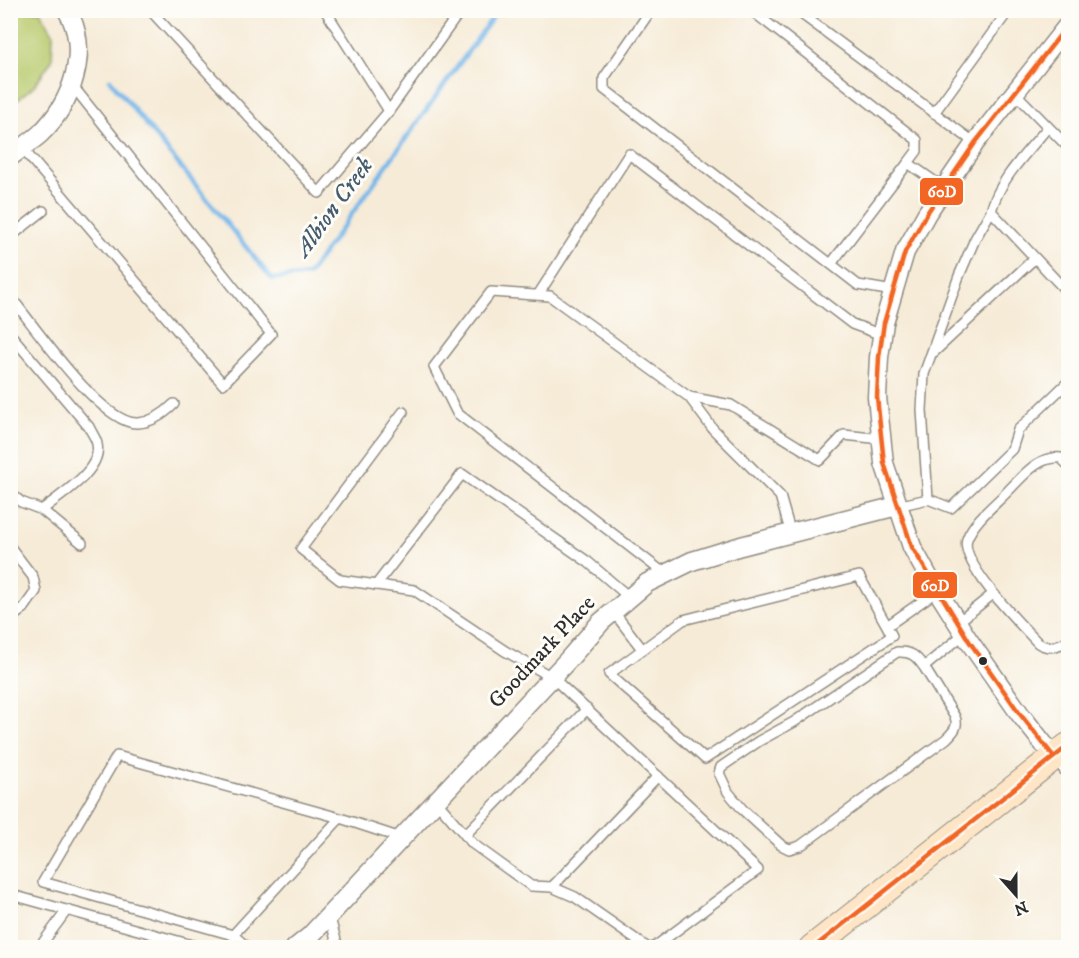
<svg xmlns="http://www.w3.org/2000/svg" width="1079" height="958" viewBox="0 0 1079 958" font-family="'IM FELL DW Pica',serif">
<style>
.green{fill:#b8ca6d;stroke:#727a4c;stroke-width:1.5}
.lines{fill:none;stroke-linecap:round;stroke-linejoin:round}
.stream{stroke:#73b6e9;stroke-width:4.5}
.lane-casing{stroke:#908b81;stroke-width:12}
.street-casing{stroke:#908b81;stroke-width:21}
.secondary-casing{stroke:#908b81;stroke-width:28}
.lane{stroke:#fff;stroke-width:9}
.street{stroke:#fff;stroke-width:18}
.secondary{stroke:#fde5c5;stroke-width:26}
.bus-1-casing{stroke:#fdfcf7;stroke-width:9}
.bus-1{stroke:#f26522;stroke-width:4.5}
.bus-dot{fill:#2b2b2b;stroke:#fdfcf7;stroke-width:2}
.labels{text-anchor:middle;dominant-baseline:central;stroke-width:6;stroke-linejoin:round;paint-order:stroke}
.street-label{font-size:22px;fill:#2b2b2b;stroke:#fdfcf7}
.water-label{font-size:24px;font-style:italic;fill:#445c6e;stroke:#fdfcf7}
.line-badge{stroke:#fdfcf7;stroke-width:2}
.badge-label{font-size:16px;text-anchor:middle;font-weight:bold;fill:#fff}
</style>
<rect width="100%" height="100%" fill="#fdfcf7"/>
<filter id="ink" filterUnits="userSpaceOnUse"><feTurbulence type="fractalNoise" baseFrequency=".0167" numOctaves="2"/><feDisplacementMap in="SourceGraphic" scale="12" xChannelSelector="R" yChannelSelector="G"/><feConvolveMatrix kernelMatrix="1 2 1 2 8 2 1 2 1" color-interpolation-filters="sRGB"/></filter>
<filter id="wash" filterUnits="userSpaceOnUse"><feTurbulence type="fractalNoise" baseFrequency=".008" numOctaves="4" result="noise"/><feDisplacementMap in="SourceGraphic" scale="24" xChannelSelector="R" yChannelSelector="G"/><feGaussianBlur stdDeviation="1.35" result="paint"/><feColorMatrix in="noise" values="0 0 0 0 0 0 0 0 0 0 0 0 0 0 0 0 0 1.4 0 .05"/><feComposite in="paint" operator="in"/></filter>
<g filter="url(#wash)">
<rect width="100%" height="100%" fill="#f6ebd7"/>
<!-- green -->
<path class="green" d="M11,10L40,11L53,33L52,60L34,86L11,105Z"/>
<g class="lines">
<!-- stream -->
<g class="stream">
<path d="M110,80L272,279L308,275L498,10"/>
<path d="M10,114L13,111"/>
</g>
</g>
</g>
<g filter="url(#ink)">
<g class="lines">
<defs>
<g id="lane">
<path d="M150,10L319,193L389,111L461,10"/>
<path d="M325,10L389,111"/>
<path d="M651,10L604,78V89L858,285L893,291"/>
<path d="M751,10L917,140V151L908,163L944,188"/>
<path d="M796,10L975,143"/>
<path d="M1015,93L1068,147"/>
<path d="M934,113L1009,10"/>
<path d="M22,148L223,384L271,334L72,85"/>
<path d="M991,211C1000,178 1027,153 1048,127"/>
<path d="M10,237L43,211"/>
<path d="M831,264L908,163"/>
<path d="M538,295L629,154L852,324L882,335"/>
<path d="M10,296C33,324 102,426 138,423C153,422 164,414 174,404"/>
<path d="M10,334L89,427C91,432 96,438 97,444C103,470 60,495 42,510L21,502L10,493"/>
<path d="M934,352L1035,258"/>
<path d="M689,397L731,405L820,460L844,435L882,439"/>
<path d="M403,412L301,549L340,580L414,590L505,651L552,677L758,870L653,948"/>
<path d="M1068,465L1061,458C1038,456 1024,475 1009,490C995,505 974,520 967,539C959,563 1021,625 1038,643C1049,650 1057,646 1068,641"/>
<path d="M928,499L922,410L924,374L959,276L975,239L991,211L1068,293"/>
<path d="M897,506L928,499L951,508L1012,449L1018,430L1068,382"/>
<path d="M42,510L82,543"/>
<path d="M10,547L33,577L36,591L24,608L10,619"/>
<path d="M665,574L457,413L434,367L491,292L550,296L689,397L713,429L780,496L791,534"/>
<path d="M376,585L462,474L588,562L629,597"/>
<path d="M613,611L642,649"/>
<path d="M957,623L993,594"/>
<path d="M887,626L892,636L705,759L609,674L683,620L859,576L887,626L937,591"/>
<path d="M924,667C916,656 911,651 897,652L794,722L759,741L721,767L719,773L728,792L743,810L781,845L789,849L800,846L946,739C953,732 959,727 955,717L924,667L964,634"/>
<path d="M1055,758L1068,775"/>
<path d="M436,801L473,844L531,886L552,887L575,897L648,948"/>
<path d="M465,835L587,709"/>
<path d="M552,887L658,776"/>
<path d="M10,897L12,895L203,948"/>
<path d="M329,914L338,948"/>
<path d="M233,935L340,818"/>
<path d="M39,948L67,910"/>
<path d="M248,948L233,935L43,882L117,756L340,818L401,838"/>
</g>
<g id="street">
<path d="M10,157C20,149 31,142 40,134C72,103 91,51 67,10"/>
<path d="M1054,757L1020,714L969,641L928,576L912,547L884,463L877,397L879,357L884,323L905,252L927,213L975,143L1068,25"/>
<path d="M295,948L310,936L568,660L601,622L647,583L692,561L741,546L897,506"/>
</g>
<path id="secondary" d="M812,948L1068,746"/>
</defs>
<!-- lane casing -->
<use href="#lane" class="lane-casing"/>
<!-- street casing -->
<use href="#street" class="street-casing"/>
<!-- secondary casing -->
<use href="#secondary" class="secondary-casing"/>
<!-- lane -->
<use href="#lane" class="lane"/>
<!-- street -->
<use href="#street" class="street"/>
<!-- secondary -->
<use href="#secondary" class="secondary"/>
<defs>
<g id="bus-1">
<path d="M1054,757L1020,714L969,641L912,547L884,463L877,397L879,357L884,323L905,252L927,213L975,143L1068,25"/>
<path d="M813,948L1068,746"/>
</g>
</defs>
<!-- bus-1 casing -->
<use href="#bus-1" class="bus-1-casing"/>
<!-- bus-1 -->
<use href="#bus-1" class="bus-1"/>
</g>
</g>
<!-- markers -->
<circle class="bus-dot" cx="983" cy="661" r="5"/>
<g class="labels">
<!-- street labels -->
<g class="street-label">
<text transform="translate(542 652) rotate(-47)">Goodmark Place</text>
</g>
<!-- water labels -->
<g class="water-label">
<text transform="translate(334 207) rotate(-54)">Albion Creek</text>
</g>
</g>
<g class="line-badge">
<rect x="919" y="177" width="45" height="29" rx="6" fill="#f26522"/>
<rect x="912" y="571" width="46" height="28" rx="6" fill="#f26522"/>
</g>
<g class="badge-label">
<text x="942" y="197">60D</text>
<text x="935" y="591">60D</text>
</g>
<!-- margin -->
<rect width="1079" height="958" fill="none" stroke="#fdfcf7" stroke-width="36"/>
<!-- north arrow -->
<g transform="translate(1016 895) rotate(159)" stroke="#fdfcf7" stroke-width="4.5" paint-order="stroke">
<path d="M0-4.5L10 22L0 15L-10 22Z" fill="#2b2b2b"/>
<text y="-9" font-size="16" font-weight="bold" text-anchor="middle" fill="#2b2b2b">N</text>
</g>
</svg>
